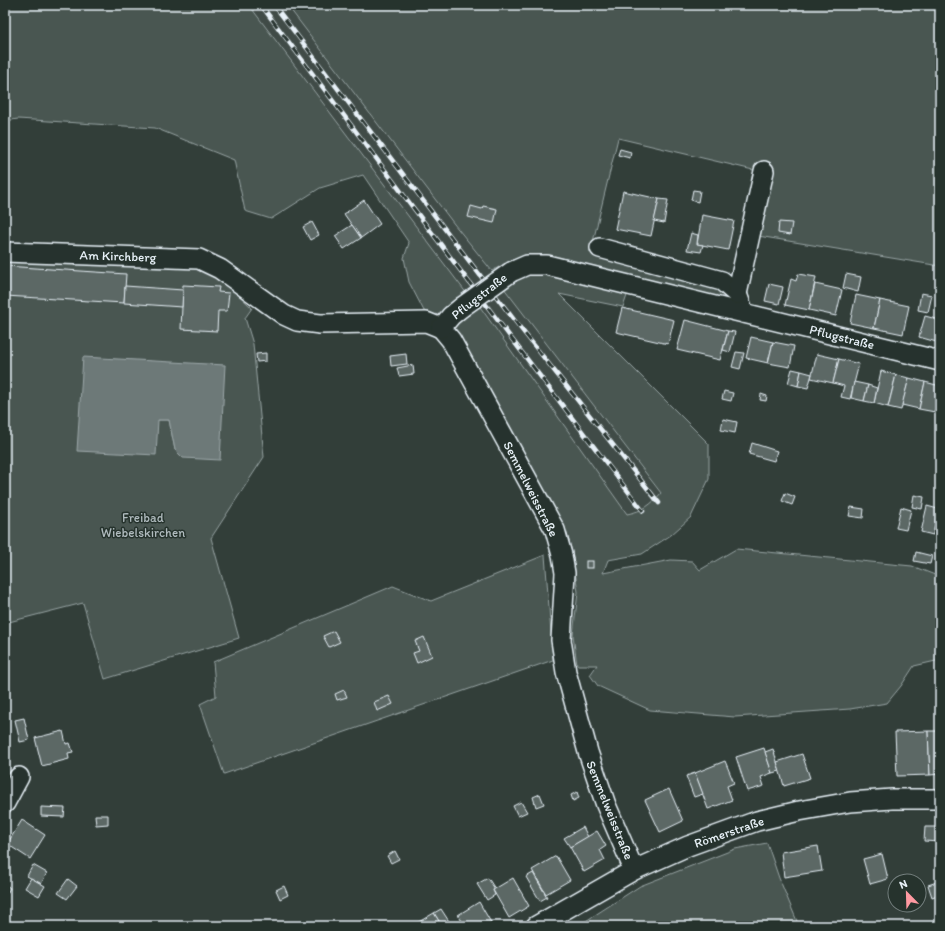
<svg xmlns="http://www.w3.org/2000/svg" width="945" height="931" viewBox="0 0 945 931" font-family="Itim,sans-serif">
<style>
.built{fill:#3f4b46}
.green{fill:#495651;stroke:#98a4a4;fill-rule:evenodd}
.water{fill:#6d7978;stroke:#9ea9ab}
.building{fill:#5c6865;stroke:#e8f1f8}
.lines{fill:none;stroke-linecap:round;stroke-linejoin:round}
.minor-casing{stroke:#e8f1f8;stroke-width:22}
.minor{stroke:#26332d;stroke-width:19}
.rail-casing{stroke:#e8f1f8;stroke-width:4.5}
.rail{stroke:#26332d;stroke-width:3;stroke-dasharray:9;stroke-linecap:butt}
.minor-bridge-casing{stroke:#e8f1f8;stroke-width:22;stroke-linecap:butt}
.minor-bridge{stroke:#26332d;stroke-width:19}
.labels{text-anchor:middle;dominant-baseline:central;stroke-width:3;stroke-linejoin:round;paint-order:stroke}
.street-label{font-size:13px;fill:#e8f1f8;stroke:#26332d}
.park-label{font-size:13px;fill:#b0bbbe;stroke:#26332d}
</style>
<rect width="100%" height="100%" fill="#323e39"/>
<filter id="ink" filterUnits="userSpaceOnUse"><feTurbulence type="fractalNoise" baseFrequency=".025" numOctaves="2"/><feDisplacementMap in="SourceGraphic" scale="8" xChannelSelector="R" yChannelSelector="G"/><feConvolveMatrix kernelMatrix="1 2 1 2 8 2 1 2 1" color-interpolation-filters="sRGB"/></filter>
<g filter="url(#ink)">
<!-- built -->
<path class="built" d="M249,5H287L454,224L492,271L661,494L649,506L635,512L627,514L478,305L467,294Z"/>
<!-- green -->
<g class="green">
<path d="M5,5H249L467,294L442,317L424,311L409,282L404,258L409,243L363,175L320,188L271,219L245,211L234,160L155,128L18,119L5,121Z"/>
<path d="M287,5H940V266L758,236L770,174L618,138L591,250L725,288L731,300L549,260L533,258L511,260L492,271L454,224Z"/>
<path d="M5,256L197,264L219,276L252,308L245,318L253,344L264,457L211,538L239,638L105,679L83,603L5,623ZM225,365L175,450L169,420H158Z"/>
<path d="M535,270L629,290L623,307L559,294L709,444V479L691,517L671,535L642,554L608,560L603,573L671,560L692,561L700,570L736,549L912,566L940,577V660L914,666L901,686L887,703L850,709L735,717L650,710L598,686L590,675L597,665H577L573,635L578,592L572,551L565,529L452,326L478,304L627,514C643,511 651,505 661,493L503,287Z"/>
<path d="M545,555L553,660L224,774L200,704L216,696L213,662L393,586L431,601Z"/>
<path d="M767,843L779,878L799,926H578L640,886L735,849Z"/>
</g>
<!-- water -->
<path class="water" d="M83,357L225,365L220,460L183,458L175,450L169,420H158L156,455L77,451Z"/>
<!-- building -->
<g class="building">
<path d="M620,149L631,152L630,158L618,155Z"/>
<path d="M693,190L700,191L698,202L691,200Z"/>
<path d="M623,191L659,199L651,236L615,229Z"/>
<path d="M659,199L668,200L664,223L654,221Z"/>
<path d="M364,200L380,224L361,238L344,214Z"/>
<path d="M471,206L482,209L483,206L497,209L494,223L468,217Z"/>
<path d="M702,215L734,221L728,250L697,244Z"/>
<path d="M312,222L319,235L310,240L303,227Z"/>
<path d="M779,222L792,223L790,235L778,233Z"/>
<path d="M352,225L361,238L344,249L335,236Z"/>
<path d="M691,233L698,235L697,244L703,245L701,252L687,250Z"/>
<path d="M5,266L126,274L124,303L5,296Z"/>
<path d="M798,274L816,277L809,310L785,305L791,279L796,281Z"/>
<path d="M846,274L861,277L858,292L843,288Z"/>
<path d="M769,284L783,287L779,304L765,301Z"/>
<path d="M815,284L842,290L836,316L809,310Z"/>
<path d="M183,285L219,287L218,292L229,293L227,311H218L217,331L181,329Z"/>
<path d="M125,286L183,290L182,307L124,303Z"/>
<path d="M921,293L932,295L928,312L918,310Z"/>
<path d="M856,295L880,300L874,328L850,323Z"/>
<path d="M880,300L909,306L903,334L874,328Z"/>
<path d="M622,308L674,320L668,344L616,332Z"/>
<path d="M925,316L940,320V343L919,337Z"/>
<path d="M685,320L728,331L720,360L677,350Z"/>
<path d="M728,331L735,332L730,352L723,350Z"/>
<path d="M751,337L773,342L768,363L746,358Z"/>
<path d="M773,342L794,346L790,367L768,363Z"/>
<path d="M736,352L744,353L740,369L732,367Z"/>
<path d="M266,353V361L257,362L256,354Z"/>
<path d="M406,354L407,364L391,366L390,356Z"/>
<path d="M817,354L839,359L833,383L811,378Z"/>
<path d="M839,359L859,364L850,399L841,397L844,386L833,383Z"/>
<path d="M413,365L414,374L399,376L397,368Z"/>
<path d="M792,369L801,371L798,386L788,383Z"/>
<path d="M801,371L812,374L808,388L798,386Z"/>
<path d="M881,371L896,375L888,407L874,403Z"/>
<path d="M896,375L909,378L901,410L888,407Z"/>
<path d="M909,378L925,382L919,409L902,405Z"/>
<path d="M854,382L868,385L864,401L851,398Z"/>
<path d="M925,382L940,386V390L935,412L919,409Z"/>
<path d="M868,385L877,388L874,403L864,401Z"/>
<path d="M940,390V414L935,412Z"/>
<path d="M724,391L733,393L731,401L722,399Z"/>
<path d="M761,394L767,396L766,401L760,400Z"/>
<path d="M723,419L737,422L735,433L721,430Z"/>
<path d="M752,443L777,451L774,461L749,454Z"/>
<path d="M785,493L795,497L792,505L782,501Z"/>
<path d="M914,495L924,497L922,509L912,507Z"/>
<path d="M927,506L938,509L933,535L921,532Z"/>
<path d="M851,507L864,509L863,518L849,516Z"/>
<path d="M901,507L911,510L906,530L896,528Z"/>
<path d="M916,552L932,556L930,564L914,561Z"/>
<rect x="586" y="561" width="7" height="7"/>
<path d="M334,631L340,642L329,647L323,636Z"/>
<path d="M424,637L432,656L417,663L413,653L419,651L415,641Z"/>
<path d="M344,690L347,697L337,700L335,694Z"/>
<path d="M389,696L393,704L377,711L374,702Z"/>
<path d="M24,718L29,740L20,742L15,720Z"/>
<path d="M63,731L66,744L70,743L73,752L68,753L69,759L42,766L35,738Z"/>
<path d="M928,731L930,775L897,776L895,732Z"/>
<path d="M928,731H940V774L930,775Z"/>
<path d="M764,748L772,773L761,777L764,786L747,791L736,757Z"/>
<path d="M773,749L780,771L772,773L765,752Z"/>
<path d="M802,754L810,778L784,786L777,762Z"/>
<path d="M725,761L734,783L727,786L732,800L708,809L695,773Z"/>
<path d="M695,773L703,794L694,797L686,776Z"/>
<path d="M669,789L683,821L660,832L645,800Z"/>
<path d="M577,792L579,798L573,801L571,795Z"/>
<path d="M540,794L544,804L536,807L533,797Z"/>
<path d="M521,802L527,812L518,816L513,806Z"/>
<path d="M41,807L65,808L64,817L41,816Z"/>
<path d="M95,815H108V824L96,825Z"/>
<path d="M22,820L45,835L30,859L7,844Z"/>
<path d="M583,827L588,837L570,847L564,838Z"/>
<path d="M925,827H940V842L924,841Z"/>
<path d="M597,831L606,846L600,850L605,860L584,872L570,847Z"/>
<path d="M818,846L822,871L784,877L781,852Z"/>
<path d="M395,851L399,859L391,863L387,856Z"/>
<path d="M882,854L888,879L870,884L863,859Z"/>
<path d="M556,856L570,880L546,894L532,870Z"/>
<path d="M33,865L47,873L41,884L27,876Z"/>
<path d="M533,873L547,897L540,901L526,877Z"/>
<path d="M31,878L45,886L39,896L25,888Z"/>
<path d="M488,878L495,889L493,890L495,895L487,900L477,884Z"/>
<path d="M513,878L529,906L509,918L493,890Z"/>
<path d="M68,879L77,886L67,899L58,893Z"/>
<path d="M940,881V894L932,897L928,885Z"/>
<path d="M5,884L10,888L5,897Z"/>
<path d="M284,886L288,895L280,899L276,890Z"/>
<path d="M479,902L493,926H465L458,915Z"/>
<path d="M441,909L452,926H442L434,913Z"/>
<path d="M434,913L442,926H412Z"/>
</g>
<g class="lines">
<defs>
<g id="minor">
<path d="M600,248L722,281L737,294L744,313"/>
<path d="M5,252L199,259L220,269L284,315L297,321L320,324L426,322L441,328"/>
<path d="M511,272L527,265H547L940,361"/>
<path d="M737,294L764,171"/>
<path d="M441,328L451,340L555,530L562,555L565,573L561,640L566,672L588,752L606,805L634,870"/>
<path d="M441,328L451,316L462,307"/>
<path d="M5,803L19,777"/>
<path d="M536,926L634,870L688,846L757,821L799,811L850,802L892,799H940"/>
</g>
</defs>
<!-- minor casing -->
<use href="#minor" class="minor-casing"/>
<!-- minor -->
<use href="#minor" class="minor"/>
<defs>
<g id="rail">
<path d="M261,5L508,334L643,511"/>
<path d="M274,5L518,325L659,503"/>
</g>
</defs>
<!-- rail casing -->
<use href="#rail" class="rail-casing"/>
<!-- rail -->
<use href="#rail" class="rail"/>
<defs>
<path id="minor-bridge" d="M462,307L511,272"/>
</defs>
<!-- minor-bridge casing -->
<use href="#minor-bridge" class="minor-bridge-casing"/>
<!-- minor-bridge -->
<use href="#minor-bridge" class="minor-bridge"/>
</g>
</g>
<g class="labels">
<!-- street labels -->
<g class="street-label">
<text transform="translate(118 256) rotate(2)">Am Kirchberg</text>
<text transform="translate(479 296) rotate(-38)">Pflugstraße</text>
<text transform="translate(842 337) rotate(14)">Pflugstraße</text>
<text transform="translate(531 489) rotate(63)">Semmelweisstraße</text>
<text transform="translate(610 810) rotate(68)">Semmelweisstraße</text>
<text transform="translate(729 832) rotate(-19)">Römerstraße</text>
</g>
<!-- park labels -->
<g class="park-label">
<text x="143" y="517">Freibad<tspan x="143" dy="15">Wiebelskirchen</tspan></text>
</g>
</g>
<!-- margin -->
<rect width="945" height="931" fill="none" stroke="#26332d" stroke-width="20"/>
<rect x="10" y="10" width="925" height="911" fill="none" stroke="#e8f1f8" stroke-width="1.5" filter="url(#ink)"/>
<!-- north arrow -->
<g transform="translate(907 893) rotate(337)"><circle r="19" fill="#26332d" stroke="#747f7e"/>
<path d="M0-3L7 15L0 10L-7 15Z" fill="#ff9aa2"/>
<text y="-6" font-size="11" font-weight="bold" text-anchor="middle" fill="#e8f1f8">N</text>
</g>
</svg>
